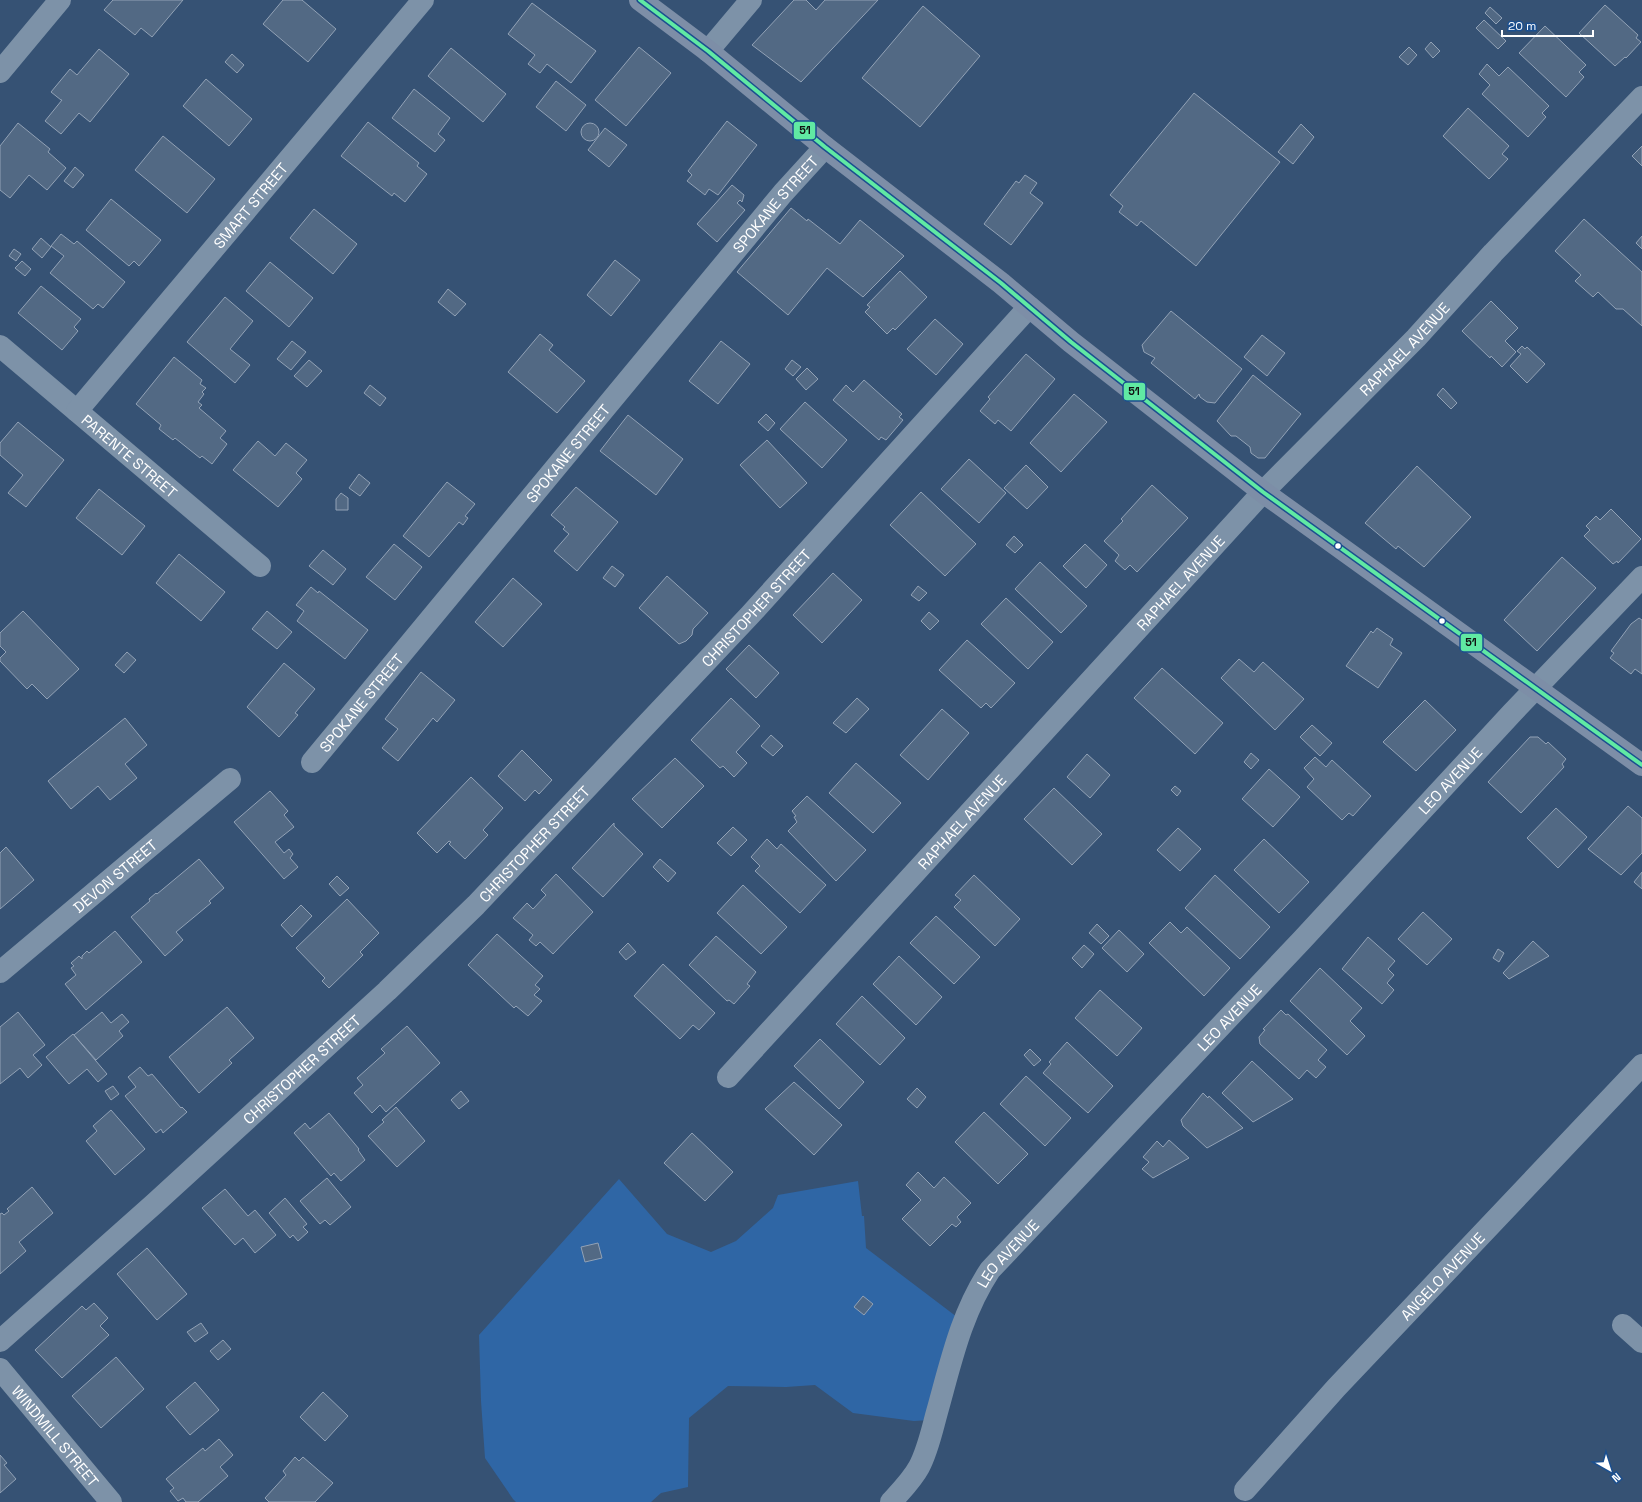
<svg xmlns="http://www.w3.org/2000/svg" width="1642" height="1502" viewBox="0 0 1642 1502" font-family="'Space Grotesk',sans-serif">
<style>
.green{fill:#2f66a5}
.building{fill:#526984;stroke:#92a2b6}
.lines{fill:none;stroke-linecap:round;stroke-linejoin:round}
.minor{stroke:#7d92a8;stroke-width:22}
.major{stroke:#7d8ea7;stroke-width:22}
.bus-1-casing{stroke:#1b4f8f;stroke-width:7}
.bus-1{stroke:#60e9a3;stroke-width:4}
.bus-dot{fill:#fff;stroke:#1b4f8f;stroke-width:1.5}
.labels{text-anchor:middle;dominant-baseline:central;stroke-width:3.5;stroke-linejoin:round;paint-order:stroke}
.street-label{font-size:15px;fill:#fff;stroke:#1b4f8f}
.line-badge{stroke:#1b4f8f;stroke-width:1.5}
.pale-badge-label{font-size:11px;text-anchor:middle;font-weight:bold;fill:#111}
</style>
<rect width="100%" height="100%" fill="#365274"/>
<!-- green -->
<path class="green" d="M619,1179L667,1234L711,1252L736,1241L773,1208L778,1195L858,1181L862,1216H864L866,1248L957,1317L929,1420L914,1421L853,1413L815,1385L786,1387L728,1386L689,1418L688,1487L661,1493L651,1502H516L513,1499L485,1458L481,1401L479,1335Z"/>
<!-- building -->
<g class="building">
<path d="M113,0H183L152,37L141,28L135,35L104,10Z"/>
<path d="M283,0H302L336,29L308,62L263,24Z"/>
<path d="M794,0H806L816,10L825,0H878L801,82L752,45Z"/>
<path d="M532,3L596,51L571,83L547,64L540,73L528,64L535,55L508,34Z"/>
<path d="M1605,5L1638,35L1636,38L1641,42L1626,58L1625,57L1615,66L1579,33Z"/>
<path d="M923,6L980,56L920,127L862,78Z"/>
<path d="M1490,7L1502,18L1496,24L1485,13Z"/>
<path d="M1484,20L1506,41L1498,49L1476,28Z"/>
<path d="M1545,26L1586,65L1579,72L1584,77L1566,97L1519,53Z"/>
<path d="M1431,42L1440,51L1433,58L1425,49Z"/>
<path d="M639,47L671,73L626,126L595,100Z"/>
<path d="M1409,47L1417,55L1408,65L1399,57Z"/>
<path d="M451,48L506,94L483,122L428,76Z"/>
<path d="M99,49L129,74L90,122L79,113L61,134L45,121L62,100H61L51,92L70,69L77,75Z"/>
<path d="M232,54L244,65L237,73L225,62Z"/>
<path d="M1487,64L1499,76L1508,67L1549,106L1542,113L1546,117L1528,137L1482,94L1490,85L1479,74Z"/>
<path d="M206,79L252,119L229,146L183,106Z"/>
<path d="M556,81L586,105L566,131L536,107Z"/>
<path d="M414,89L450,118L438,134L445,140L435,152L392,118Z"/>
<path d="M1194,93L1280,162L1196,266L1141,221L1137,226L1119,212L1123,206L1110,195Z"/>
<path d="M1468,108L1509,146L1502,154L1508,159L1489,179L1443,136Z"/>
<path d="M727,121L757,145L718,195L709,189L705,195L687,181L692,175L688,171Z"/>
<path d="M368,122L419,163L417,166L427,174L405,202L394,193L392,196L341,156Z"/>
<path d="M18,123L50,149L48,152L66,168L47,190L29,175L10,198L0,190V146Z"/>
<circle cx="590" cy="132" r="9"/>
<path d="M1301,124L1314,137L1293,164L1278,152Z"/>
<path d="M605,128L627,145L609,167L588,150Z"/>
<path d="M163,136L215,179L187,213L135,170Z"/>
<path d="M1642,146V166L1632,156Z"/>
<path d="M75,167L84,175L73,188L64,181Z"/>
<path d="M1025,175L1037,183L1030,193L1043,203L1011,245L984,224L1016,181L1019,183Z"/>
<path d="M732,185L744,195L742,202L740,200L737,203L745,210L717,242L697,224Z"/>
<path d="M111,199L161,240L139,266L134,261L129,266L86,230Z"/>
<path d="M791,208L807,221L808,219L840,244L860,220L904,256L863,297L827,268L788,315L737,272Z"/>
<path d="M314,209L357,244L333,274L290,238Z"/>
<path d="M1584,219L1642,272V326L1623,309H1616L1598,292L1593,297L1575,281L1581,275L1555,251Z"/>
<path d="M61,234L74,244L77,241L125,282L103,308L98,304L93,309L50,273L64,256L51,246Z"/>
<path d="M1642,236V249L1636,243Z"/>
<path d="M41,238L51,247L42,258L32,249Z"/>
<path d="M14,249L21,254L16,261L9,256Z"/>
<path d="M615,260L640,280L611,316L587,295Z"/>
<path d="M22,261L31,269L25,276L15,268Z"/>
<path d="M270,262L313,298L289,327L246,291Z"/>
<path d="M900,271L927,297L895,330L893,328L887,334L865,312L870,307L867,305Z"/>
<path d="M41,286L81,319L74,327L78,331L62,350L18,313Z"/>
<path d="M448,289L466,304L455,316L438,302Z"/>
<path d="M225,297L253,321L230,349L250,365L235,383L187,342Z"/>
<path d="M1491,301L1518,328L1505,341L1516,352L1502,367L1491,356L1490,358L1462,331Z"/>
<path d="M1171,311L1242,369L1215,403L1207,402L1200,397L1199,394L1195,399L1151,363L1155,358L1144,352L1142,345Z"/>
<path d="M935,319L963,344L936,375L907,349Z"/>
<path d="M540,334L553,345L549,350L585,381L557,413L508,372Z"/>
<path d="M1262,335L1285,353L1267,376L1244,357Z"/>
<path d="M292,341L306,352L291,370L277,359Z"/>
<path d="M721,341L750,364L718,404L689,381Z"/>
<path d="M1522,346L1525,349L1527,347L1545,364L1527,383L1510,366L1521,354L1517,351Z"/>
<path d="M1026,354L1055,379L1011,431L998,420L995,424L980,411L990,399L988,397Z"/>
<path d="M174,357L202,380L200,384L206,388L202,392L204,394L198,402L202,405L199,408L226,431L220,438L227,444L212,464L202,456L200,458L175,438L173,440L159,429L161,425L136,404Z"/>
<path d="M309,360L322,371L307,387L294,376Z"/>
<path d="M792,360L801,367L793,376L785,369Z"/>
<path d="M807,368L818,379L806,390L796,379Z"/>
<path d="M1253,375L1301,414L1265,458H1258L1251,453L1250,447L1236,436H1231L1217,421Z"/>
<path d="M864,380L902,414L899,417L903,420L886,440L881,437L879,440L833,400L846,385L853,392Z"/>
<path d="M370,385L386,398L380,406L364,393Z"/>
<path d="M1443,388L1457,403L1451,409L1437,395Z"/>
<path d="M1074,394L1107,422L1061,472L1030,443Z"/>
<path d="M805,402L847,440L822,468L780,429Z"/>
<path d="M766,414L775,423L768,431L758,422Z"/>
<path d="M628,415L683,459L656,495L600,451Z"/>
<path d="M18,422L64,460L26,507L8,493L23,475L0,455V443Z"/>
<path d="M767,440L807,483L780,508L740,465Z"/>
<path d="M258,441L275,456L286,443L307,460L296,473L302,479L278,507L233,470Z"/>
<path d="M969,459L1006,493L979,523L941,489Z"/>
<path d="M1026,465L1048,487L1027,509L1004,488Z"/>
<path d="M1417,466L1471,517L1424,567L1398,546L1396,549L1365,523Z"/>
<path d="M359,474L370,483L360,496L349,488Z"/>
<path d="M447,482L475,504L465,516L468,518L463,525L459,522L429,557L403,536Z"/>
<path d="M1152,485L1188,518L1137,572L1130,565L1125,570L1115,561L1119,555L1104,541L1123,521L1121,519Z"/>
<path d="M576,487L618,522L577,571L554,551L569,534L563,529L565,527L551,515Z"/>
<path d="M99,489L145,526L122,555L76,518Z"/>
<path d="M921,492L976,544L945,576L890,525Z"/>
<path d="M341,493L348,498V510H336V499Z"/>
<path d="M1611,509L1641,539L1618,563L1617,561L1613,564L1584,536L1590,530L1586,526L1596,516L1600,520Z"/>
<path d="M1014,536L1023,545L1015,553L1006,545Z"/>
<path d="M394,544L422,567L395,600L366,577Z"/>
<path d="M1085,544L1107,565L1086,588L1063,566Z"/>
<path d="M323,550L346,569L333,585L309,566Z"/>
<path d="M179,554L225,592L201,621L156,583Z"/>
<path d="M1562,557L1596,588L1537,651L1504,620Z"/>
<path d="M1040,562L1087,606L1061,633L1015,589Z"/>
<path d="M612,566L624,575L615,587L603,578Z"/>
<path d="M833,573L862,600L822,643L793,615Z"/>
<path d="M667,576L708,613L693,629L692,635L686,641L679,644L639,608Z"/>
<path d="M513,578L542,604L503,647L475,622Z"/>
<path d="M918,586L927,593L919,601L911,595Z"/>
<path d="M311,587L318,593L319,591L368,630L345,659L297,621L304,611L296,605Z"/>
<path d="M1006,598L1053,642L1028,669L981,624Z"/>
<path d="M23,611L79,669L47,699L32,684L27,689L0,661V658L6,652L0,646V633Z"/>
<path d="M267,611L292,632L277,649L252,629Z"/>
<path d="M929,612L939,621L930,630L921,621Z"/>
<path d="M1639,618L1642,620V674L1635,669L1631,674L1610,658L1614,653L1611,651L1631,624Z"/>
<path d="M1377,628L1393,639L1390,645L1402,653L1378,688L1346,666L1371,631L1373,633Z"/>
<path d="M967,640L1015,683L991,708L986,703L981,708L939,670Z"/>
<path d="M749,645L779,673L756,698L726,669Z"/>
<path d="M127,652L136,660L124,673L115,665Z"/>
<path d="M1239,659L1254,672L1263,662L1304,699L1275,730L1221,678Z"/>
<path d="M284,663L315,689L295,713L298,715L279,737L247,707Z"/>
<path d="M1162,668L1223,723L1195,754L1134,698Z"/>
<path d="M421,672L455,700L437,722L433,718L398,761L382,748L398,729L385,719Z"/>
<path d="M731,698L760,726L736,752L747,763L734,777L723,766L720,768L691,740Z"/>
<path d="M857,698L869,709L846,733L833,723Z"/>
<path d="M1425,700L1456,730L1416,771L1383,742Z"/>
<path d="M942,709L969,733L928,780L900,755Z"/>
<path d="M125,718L147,745L125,764L137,778L110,800L98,786L71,809L48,781Z"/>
<path d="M1312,725L1332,743L1320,756L1300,737Z"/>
<path d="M771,735L783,746L773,756L761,746Z"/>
<path d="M1530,737H1538L1546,744L1548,742L1566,759L1562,764L1564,767L1521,813L1488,782Z"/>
<path d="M522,750L552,780L539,794L535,790L525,801L498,776Z"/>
<path d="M1251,753L1259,760L1251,769L1244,762Z"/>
<path d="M1087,754L1110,775L1090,798L1067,777Z"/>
<path d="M1315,757L1326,767L1332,760L1371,796L1353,816L1349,813L1342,820L1307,787L1314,779L1304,768Z"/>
<path d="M675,758L704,786L662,828L632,799Z"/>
<path d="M856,763L901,803L873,833L829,793Z"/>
<path d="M1269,769L1300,797L1273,827L1242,799Z"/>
<path d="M471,777L503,808L483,830L488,835L465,859L449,844L451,842L449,841L437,853L417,833Z"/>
<path d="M1175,786L1181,791L1177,796L1171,790Z"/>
<path d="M1054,788L1102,834L1072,865L1024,819Z"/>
<path d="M270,791L288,811L284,815L294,827L275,842L284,853L289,849L293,854L290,858L298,867L284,879L234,822Z"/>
<path d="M807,796L866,850L836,881L788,831L797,822L794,817L796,816L792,811Z"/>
<path d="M1628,806L1642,818V853L1621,875L1588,849Z"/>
<path d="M1556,808L1587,837L1558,868L1527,838Z"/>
<path d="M614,823V826L643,854L603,897L572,868Z"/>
<path d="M733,827L747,840L731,856L717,843Z"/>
<path d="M1178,828L1201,849L1180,871L1157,850Z"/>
<path d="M767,839L777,849L781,844L826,885L800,913L755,871L760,866L751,857Z"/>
<path d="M1264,839L1309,882L1279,913L1234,870Z"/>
<path d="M6,847L34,880L0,909V853Z"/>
<path d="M199,859L224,888L209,901L211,903L176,932L183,940L165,956L131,917L150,901L149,899L156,893L157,894Z"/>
<path d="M660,859L676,873L668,882L653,867Z"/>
<path d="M1642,872V889L1634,882Z"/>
<path d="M556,874L593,912L553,954L540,942L536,946L529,940L533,935L513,918L527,903L533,909L546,895L541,890Z"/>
<path d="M974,875L1020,919L995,946L954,907L961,900L955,895Z"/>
<path d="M1215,875L1270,927L1240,959L1185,908Z"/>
<path d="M337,876L349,888L340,896L329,884Z"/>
<path d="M743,885L787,927L761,954L717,913Z"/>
<path d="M347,899L379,933L360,952L363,955L329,988L322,981L325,978L296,948Z"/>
<path d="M301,905L312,916L292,937L281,925Z"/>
<path d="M1423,912L1452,939L1427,965L1398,939Z"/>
<path d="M936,916L980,957L954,984L910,943Z"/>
<path d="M1170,922L1181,933L1187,927L1230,968L1204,996L1149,943Z"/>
<path d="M1097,924L1109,936L1101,944L1089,933Z"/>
<path d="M1119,930L1144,954L1127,972L1102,948Z"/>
<path d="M115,931L142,962L86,1010L65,984L76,975L71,968L74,966L71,963L79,956L82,959V956L87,951L89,953Z"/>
<path d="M497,934L543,976L535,985L540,989L534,995L542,1001L528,1016L516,1006L514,1008L468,965Z"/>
<path d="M716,936L756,972L747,984L750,986L734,1004L729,1000L727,1001L689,965Z"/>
<path d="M1368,937L1395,961L1388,969L1394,975L1387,983L1394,990L1382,1004L1342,969Z"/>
<path d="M1533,941L1549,956L1509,979L1503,973Z"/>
<path d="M628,943L636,952L626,960L619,952Z"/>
<path d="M1084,945L1094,954L1082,968L1072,958Z"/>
<path d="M1498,949L1504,953L1499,962L1493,958Z"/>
<path d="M899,956L942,997L916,1025L873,984Z"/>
<path d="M663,964L715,1013L699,1030L693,1025L680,1039L634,996Z"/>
<path d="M1320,968L1362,1008L1350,1021L1365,1036L1347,1055L1290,1001Z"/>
<path d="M1100,990L1142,1028L1117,1056L1075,1018Z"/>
<path d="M862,996L905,1038L880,1065L836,1024Z"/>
<path d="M227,1007L254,1038L229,1060L232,1063L199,1093L169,1057Z"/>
<path d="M1281,1010L1286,1015L1288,1014L1327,1050L1318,1060L1326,1067L1316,1078L1307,1070L1299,1079L1260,1044L1259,1037L1265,1030L1263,1029Z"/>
<path d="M18,1012L45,1045L33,1055L42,1065L28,1078L20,1068L0,1084V1027Z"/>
<path d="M102,1012L111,1023L122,1014L129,1022L119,1031L123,1036L96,1060L74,1035Z"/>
<path d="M407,1026L440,1063L386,1112L380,1105L372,1113L354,1093L363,1085L357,1078L385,1053L381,1049Z"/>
<path d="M73,1034L107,1074L98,1082L87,1069L69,1084L46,1057Z"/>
<path d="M820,1039L864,1082L839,1109L794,1066Z"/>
<path d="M1067,1042L1113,1086L1088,1113L1043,1073L1051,1064L1049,1062Z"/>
<path d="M1030,1049L1041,1060L1034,1066L1024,1055Z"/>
<path d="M1252,1061L1293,1099L1253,1122L1222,1093Z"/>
<path d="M140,1067L148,1076L152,1074L181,1108L182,1107L187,1112L163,1133L161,1129L156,1133L125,1096L136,1087L128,1077Z"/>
<path d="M1026,1076L1071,1118L1045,1146L1000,1104Z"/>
<path d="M794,1082L842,1125L814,1155L765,1109Z"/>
<path d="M113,1086L119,1094L111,1100L105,1091Z"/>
<path d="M917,1088L926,1097L917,1108L907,1099Z"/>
<path d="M461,1091L469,1101L459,1109L451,1100Z"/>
<path d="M1203,1093L1208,1098L1209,1096L1243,1128L1207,1148L1183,1126L1181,1120Z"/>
<path d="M396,1107L425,1141L397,1167L368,1136L384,1122L382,1120Z"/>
<path d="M111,1110L145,1149L115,1175L86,1141L97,1131L93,1126Z"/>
<path d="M984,1112L1028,1154L998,1184L955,1142Z"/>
<path d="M329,1113L359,1149L358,1150L365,1160L341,1181L334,1173L331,1176L294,1133L305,1123L310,1129Z"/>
<path d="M692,1133L733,1172L705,1201L664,1163Z"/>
<path d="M1169,1140L1189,1158L1153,1178L1142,1169L1149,1162L1143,1157L1157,1141L1163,1147Z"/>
<path d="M918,1172L934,1188L944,1177L971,1203L957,1217L961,1222L956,1227L952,1224L930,1246L902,1219L921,1200L906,1185Z"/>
<path d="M327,1178L351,1207L330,1225L325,1220L320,1224L300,1201Z"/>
<path d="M32,1187L53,1213L19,1242L26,1251L0,1274V1214L2,1213L4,1215L9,1211L7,1209Z"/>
<path d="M225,1189L248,1216L255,1210L276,1235L255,1253L243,1238L235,1245L202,1208Z"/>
<path d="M285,1198L307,1224L303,1227L308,1232L298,1241L293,1235L290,1238L269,1213Z"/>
<path d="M598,1243L602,1258L585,1262L581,1247Z"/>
<path d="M147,1248L187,1294L157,1320L117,1274Z"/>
<path d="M863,1296L873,1304L864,1315L854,1307Z"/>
<path d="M94,1303L108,1318L100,1326L109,1335L62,1378L35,1350L82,1306L86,1310Z"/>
<path d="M201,1323L208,1333L195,1342L187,1332Z"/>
<path d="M223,1340L231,1349L218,1360L210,1351Z"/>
<path d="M116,1357L144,1389L101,1428L72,1396Z"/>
<path d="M195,1382L219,1410L190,1435L166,1407Z"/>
<path d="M323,1392L348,1416L325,1441L300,1417Z"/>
<path d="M219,1439L233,1455L220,1467L228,1476L198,1502H186L183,1498L178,1501L170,1491L174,1488L166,1479L203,1448L205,1451Z"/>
<path d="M0,1455L7,1463L4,1465L16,1479L0,1493Z"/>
<path d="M295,1457L299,1461L303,1457L333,1483L315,1502H269L265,1498L286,1475L283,1471Z"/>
</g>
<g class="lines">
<!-- minor -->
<g class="minor">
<path d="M708,51L751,0"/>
<path d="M0,72L60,0"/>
<path id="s1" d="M0,346L260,566"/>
<path id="s2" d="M77,411L423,0"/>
<path id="s3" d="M312,762L783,193L825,147"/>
<path id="s4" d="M0,972L230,779"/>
<path id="s5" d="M728,1077L1263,492L1416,338L1493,253L1642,97"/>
<path d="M1623,1325L1642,1342"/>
<path id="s6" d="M0,1341L154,1204L387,991L476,905L750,615L1029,307"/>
<path id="s7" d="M0,1369L111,1502"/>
<path id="s8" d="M1245,1490L1336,1388L1642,1065"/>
<path id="s9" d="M891,1502C901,1491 912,1480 919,1467C928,1450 932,1430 937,1412C951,1362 961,1314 990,1270L1302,940L1512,713L1642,577"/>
</g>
<!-- major -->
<path class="major" d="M640,0L708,51L825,147L1001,283L1071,342L1263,492L1642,765"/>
<defs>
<path id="bus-1" d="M640,0L708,51L825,147L1001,283L1071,342L1263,492L1642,765"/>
</defs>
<!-- bus-1 casing -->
<use href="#bus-1" class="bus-1-casing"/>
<!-- bus-1 -->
<use href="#bus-1" class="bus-1"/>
</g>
<!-- markers -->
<g class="bus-dot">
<circle cx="1338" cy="546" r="3.5"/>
<circle cx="1442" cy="621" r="3.5"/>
</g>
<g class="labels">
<!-- street labels -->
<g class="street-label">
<text stroke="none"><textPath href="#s2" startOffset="269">SMART STREET</textPath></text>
<text stroke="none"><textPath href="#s3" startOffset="725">SPOKANE STREET</textPath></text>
<text stroke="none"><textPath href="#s5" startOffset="994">RAPHAEL AVENUE</textPath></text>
<text stroke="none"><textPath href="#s3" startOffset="401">SPOKANE STREET</textPath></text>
<text stroke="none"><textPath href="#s1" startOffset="170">PARENTE STREET</textPath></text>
<text stroke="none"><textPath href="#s5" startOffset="670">RAPHAEL AVENUE</textPath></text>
<text stroke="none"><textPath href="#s6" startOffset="1054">CHRISTOPHER STREET</textPath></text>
<text stroke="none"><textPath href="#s3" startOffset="77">SPOKANE STREET</textPath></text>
<text stroke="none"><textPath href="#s9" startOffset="927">LEO AVENUE</textPath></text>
<text stroke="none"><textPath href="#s5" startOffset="346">RAPHAEL AVENUE</textPath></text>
<text stroke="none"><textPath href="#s6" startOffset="730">CHRISTOPHER STREET</textPath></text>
<text stroke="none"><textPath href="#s4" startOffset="150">DEVON STREET</textPath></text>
<text stroke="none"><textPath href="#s9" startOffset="603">LEO AVENUE</textPath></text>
<text stroke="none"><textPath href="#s6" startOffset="406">CHRISTOPHER STREET</textPath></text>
<text stroke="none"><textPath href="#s9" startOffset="279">LEO AVENUE</textPath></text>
<text stroke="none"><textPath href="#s8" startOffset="291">ANGELO AVENUE</textPath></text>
<text stroke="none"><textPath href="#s7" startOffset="87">WINDMILL STREET</textPath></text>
</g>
</g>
<g class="line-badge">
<rect x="793" y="121" width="23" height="19" rx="4" fill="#60e9a3"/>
<rect x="1123" y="382" width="23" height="19" rx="4" fill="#60e9a3"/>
<rect x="1460" y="633" width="23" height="19" rx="4" fill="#60e9a3"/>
</g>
<g class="pale-badge-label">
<text x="805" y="134">51</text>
<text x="1134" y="395">51</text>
<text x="1471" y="646">51</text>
</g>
<!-- north arrow -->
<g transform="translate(1610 1470) rotate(141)" stroke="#1b4f8f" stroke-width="3" paint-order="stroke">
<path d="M0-3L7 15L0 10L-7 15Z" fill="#ffffff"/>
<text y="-6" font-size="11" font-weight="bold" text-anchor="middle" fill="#ffffff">N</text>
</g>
<!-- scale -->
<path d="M1502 30v6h91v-6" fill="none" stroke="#ffffff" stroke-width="2"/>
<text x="1508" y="30" font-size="12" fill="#ffffff" stroke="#1b4f8f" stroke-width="3" paint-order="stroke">20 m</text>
</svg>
